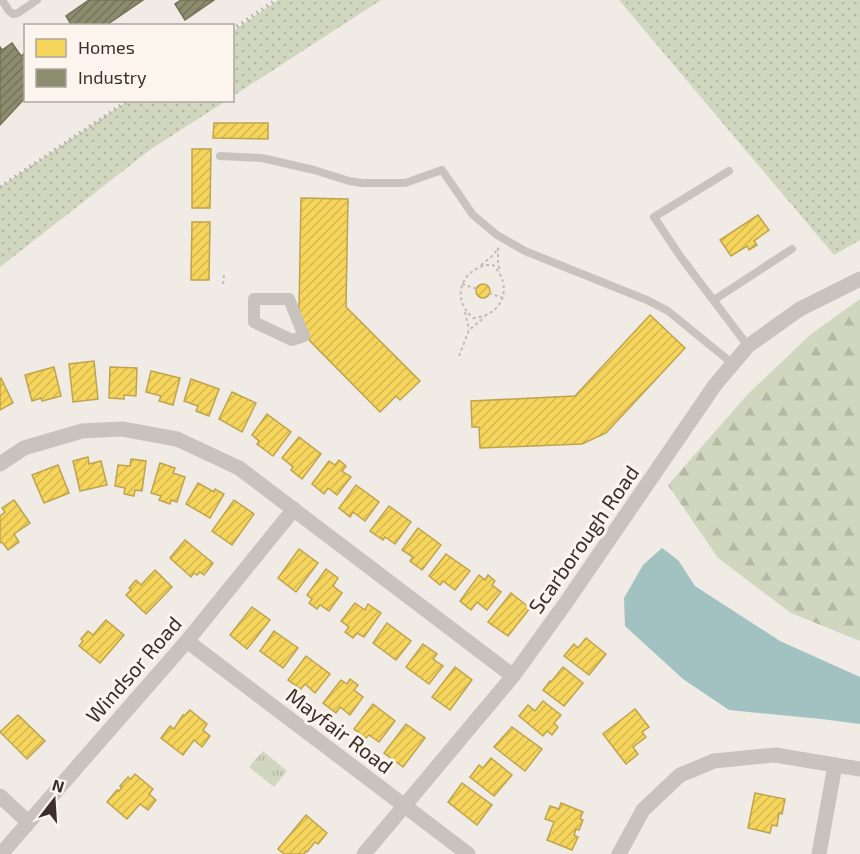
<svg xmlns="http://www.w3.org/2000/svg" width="860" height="854" viewBox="0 0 860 854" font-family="'Exo 2',sans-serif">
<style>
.grass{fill:url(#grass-dots)}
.forest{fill:url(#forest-firs)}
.park{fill:url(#park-tufts)}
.water{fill:#a1c2c1}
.homes{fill:url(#homes-hatch);stroke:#bea44d;stroke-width:1.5}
.industry{fill:url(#industry-hatch);stroke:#74705a;stroke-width:1.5}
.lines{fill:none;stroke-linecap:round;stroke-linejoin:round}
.path{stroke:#c2bbb6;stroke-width:2;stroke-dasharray:3 3;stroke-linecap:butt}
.service{stroke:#c9c3be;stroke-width:8}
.pedestrian{stroke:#c9c3be;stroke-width:12}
.minor{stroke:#c9c3be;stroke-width:15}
.rail{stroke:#b1aca8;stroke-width:4;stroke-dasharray:1.5 4.5;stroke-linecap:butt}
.labels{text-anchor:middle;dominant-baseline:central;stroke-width:6;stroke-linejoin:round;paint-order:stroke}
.street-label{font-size:21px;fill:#3b302b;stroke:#fbf5ee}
</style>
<defs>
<pattern id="grass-dots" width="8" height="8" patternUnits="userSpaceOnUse" patternTransform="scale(1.5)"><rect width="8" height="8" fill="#d1d6bf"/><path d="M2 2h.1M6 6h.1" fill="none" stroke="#b4b8a4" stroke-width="1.8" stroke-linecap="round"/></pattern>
<pattern id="forest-firs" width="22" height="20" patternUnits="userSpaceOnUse" patternTransform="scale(1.5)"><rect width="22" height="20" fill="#d1d6bf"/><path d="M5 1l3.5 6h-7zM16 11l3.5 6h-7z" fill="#b4b8a4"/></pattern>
<pattern id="park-tufts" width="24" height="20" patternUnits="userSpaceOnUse" patternTransform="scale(1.5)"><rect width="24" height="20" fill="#d1d6bf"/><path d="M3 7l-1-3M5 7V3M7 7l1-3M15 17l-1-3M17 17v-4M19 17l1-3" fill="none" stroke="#b4b8a4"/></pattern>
<pattern id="homes-hatch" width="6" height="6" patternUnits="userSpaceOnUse" patternTransform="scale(1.5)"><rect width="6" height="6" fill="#f6d55c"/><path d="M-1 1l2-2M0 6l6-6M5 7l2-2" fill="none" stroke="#d4b750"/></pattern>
<pattern id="industry-hatch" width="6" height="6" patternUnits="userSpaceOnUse" patternTransform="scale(1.5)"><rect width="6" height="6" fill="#8c8c6e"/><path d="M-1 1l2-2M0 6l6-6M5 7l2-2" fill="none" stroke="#74735b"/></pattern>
</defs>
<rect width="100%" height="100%" fill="#f0ebe5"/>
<!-- grass -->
<g class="grass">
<path d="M278,0H381L233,96V31Z"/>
<path d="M619,0H860V240L834,255Z"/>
<path d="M129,100L226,101L151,149L0,267V187Z"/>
</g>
<!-- forest -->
<path class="forest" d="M860,299V641L791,613L718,558L668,485L748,394L810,335Z"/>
<!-- park -->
<path class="park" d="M263,751L287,771L274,787L249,767Z"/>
<!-- water -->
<path class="water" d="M662,548L678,560L695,586L780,641L860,677V724L822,719L729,710L683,679L625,626L624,598L643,565Z"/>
<!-- homes -->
<g class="homes">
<path d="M214,123H268V139L213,138Z"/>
<path d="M192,149H211L210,208H192Z"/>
<path d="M301,198L348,199L346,307L420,381L400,400L396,396L380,412L310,341L299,310Z"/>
<path d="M758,215L769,230L754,241L757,245L749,250L747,246L731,256L720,240Z"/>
<path d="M192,222H210L209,280H191Z"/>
<circle cx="483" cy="291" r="7"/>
<path d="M650,315L685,348L606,433L582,444L480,448L479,427H472L471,401L575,396Z"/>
<path d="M94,361L98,399L73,402L69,364Z"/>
<path d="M54,367L61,396L42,401L41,398L32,401L25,375Z"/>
<path d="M110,367L137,368L136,396L124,395V399L109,398Z"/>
<path d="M151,371L180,378L173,405L159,401L161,396L146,392Z"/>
<path d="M1,378L13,403L0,410V379Z"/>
<path d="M191,379L219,389L209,416L196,411L198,406L184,401Z"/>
<path d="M232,392L256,403L242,432L219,419Z"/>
<path d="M267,414L291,432L273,456L257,444L259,441L252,435Z"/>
<path d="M299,437L321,454L302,479L291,470L293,467L282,458Z"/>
<path d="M88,457L89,464L101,461L107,485L80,491L73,461Z"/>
<path d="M131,459L146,461L142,491L135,490L134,496L124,494L125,488L115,486L118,465L130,466Z"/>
<path d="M339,460L346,466L342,471L351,477L337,495L328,488L324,494L312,484L329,461L335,465Z"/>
<path d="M160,463L175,468L173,473L185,477L177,502L171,500L170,504L159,500L161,496L151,493Z"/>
<path d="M58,465L69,493L44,503L32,475Z"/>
<path d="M198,483L214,492L215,489L224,494L210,518L186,504Z"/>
<path d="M356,485L379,502L365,521L353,512L350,517L339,508Z"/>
<path d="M14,500L30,523L14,534L19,542L8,550L2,542L0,543V516L5,512L2,508Z"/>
<path d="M234,500L254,514L232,545L212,531Z"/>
<path d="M389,506L411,522L395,544L385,537L383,540L370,531Z"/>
<path d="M418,528L441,545L422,570L410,561L413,557L402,550Z"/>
<path d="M185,540L213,563L204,575L200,572L197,575L194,573L191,577L170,558Z"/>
<path d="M299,549L318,563L296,592L278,578Z"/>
<path d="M446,554L470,571L455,590L443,581L440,585L429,576Z"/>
<path d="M326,569L338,578L333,586L342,593L329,611L320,605L317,609L309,603L312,599L307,595Z"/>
<path d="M155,570L172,587L146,614L126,595L131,590L129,588L136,580L141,585Z"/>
<path d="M479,575L485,580L488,575L495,581L492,585L501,592L487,610L477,602L471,610L460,601Z"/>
<path d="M511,593L530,608L508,636L488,622Z"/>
<path d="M355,603L365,610L368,604L381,613L364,637L357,633L353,638L345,632L349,627L341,621Z"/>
<path d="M252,607L270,620L247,649L230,635Z"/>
<path d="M106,620L124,635L100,663L79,646L83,641L81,639L88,631L93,635Z"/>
<path d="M387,623L411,641L396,660L373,643Z"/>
<path d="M274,631L298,648L283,668L260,651Z"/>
<path d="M586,638L606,654L589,675L564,656L574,644L578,648Z"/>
<path d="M423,644L437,654L433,659L443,666L429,684L406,667Z"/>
<path d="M306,656L330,674L315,693L305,684L301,689L288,680Z"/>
<path d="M455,667L472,680L450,710L432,697Z"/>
<path d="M563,667L583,683L564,706L543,690L550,681L551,682Z"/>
<path d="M350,679L358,685L354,690L363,697L350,715L340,707L336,713L323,703L341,680L347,684Z"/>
<path d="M543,701L561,715L554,723L558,727L552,735L547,731L543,736L519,716L528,705L535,711Z"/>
<path d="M373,704L395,721L379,742L369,735L366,738L354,729Z"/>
<path d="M635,709L649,727L642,732L646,737L633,747L638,754L626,764L603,734Z"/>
<path d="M190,710L207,724L203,730L210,736L202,747L194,740L183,755L161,738L170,726L174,729L183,715L184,716Z"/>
<path d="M18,715L45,741L27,759L0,732Z"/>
<path d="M406,724L425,738L403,767L384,753Z"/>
<path d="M512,727L542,749L525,771L494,747Z"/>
<path d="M491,758L512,775L494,796L470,777L479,765L483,768Z"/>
<path d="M135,774L153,789L149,794L156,800L148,810L140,804L127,819L107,802L117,790L119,791L122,787L120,786L128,777L131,779Z"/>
<path d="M462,783L492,805L477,825L448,802Z"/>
<path d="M755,793L785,799L782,814L779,813L777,826L772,825L770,833L748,828Z"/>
<path d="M561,803L583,812L580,819L583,820L579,830L576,829L574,835L578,837L572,850L547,840L554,822L545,819L550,806L559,809Z"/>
<path d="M306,815L327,833L318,844L315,842L307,852L306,851L304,854H284L278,849Z"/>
</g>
<!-- industry -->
<g class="industry">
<path d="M89,0H143L105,26H72L66,16Z"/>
<path d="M181,0H214L185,20L175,4Z"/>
<path d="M12,43L21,56L26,52V97L0,125V47L2,50Z"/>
</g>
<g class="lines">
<!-- path -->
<g class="path">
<path d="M498,248V262L500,272"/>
<path d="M481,265L491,257L499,248"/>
<path d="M486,265H493C514,286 503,316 473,318C452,300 459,272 486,265Z"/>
<path d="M223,284L224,275"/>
<path d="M462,284L477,289"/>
<path d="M489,293L503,298"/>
<path d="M465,312L469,330"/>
<path d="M459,356L469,330L485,317"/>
</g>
<!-- service -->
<g class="service">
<path d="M2,0L9,11L13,14L18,13L37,0"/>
<path d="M220,156L262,158L314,170L349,181L362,183H405L442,170L473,215L497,235L525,251L647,300L668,311L733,364"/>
<path d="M729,171L654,217L680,256L748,346"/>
<path d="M714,300L792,249"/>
</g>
<!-- pedestrian -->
<path class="pedestrian" d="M254,299H289L304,336L292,340L254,322Z"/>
<!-- minor -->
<g class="minor">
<path d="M0,464L24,448L82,431L122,429L177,439L239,468L513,676"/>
<path d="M187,641L468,854"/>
<path d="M0,796L28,822"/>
<path d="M1,854L187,641L294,509"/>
<path d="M364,854L513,676L565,604L715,385L748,346L800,309L860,279"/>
<path d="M619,854L643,810L680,775L714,761L775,755L860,769"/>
<path d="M819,854L835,765"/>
</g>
<!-- rail -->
<g class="rail">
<path d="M232,30L276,0"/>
<path d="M0,187L129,100"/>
</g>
</g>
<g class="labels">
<!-- street labels -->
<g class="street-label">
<text transform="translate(583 539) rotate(-55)">Scarborough Road</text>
<text transform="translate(133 669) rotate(-49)">Windsor Road</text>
<text transform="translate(340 730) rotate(37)">Mayfair Road</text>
</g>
</g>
<!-- legend -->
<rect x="24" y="24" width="210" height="78" fill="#fbf5ee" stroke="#aea6a0" stroke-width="1.5"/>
<rect x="36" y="39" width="30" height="18" fill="#f6d55c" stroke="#aea6a0" stroke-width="1.5"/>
<text x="78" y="54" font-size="18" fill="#3b302b">Homes</text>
<rect x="36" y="69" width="30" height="18" fill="#8c8c6e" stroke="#aea6a0" stroke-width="1.5"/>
<text x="78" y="84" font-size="18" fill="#3b302b">Industry</text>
<!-- north arrow -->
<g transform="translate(54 800) rotate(17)" stroke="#fbf5ee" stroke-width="4.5" paint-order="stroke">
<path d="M0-4.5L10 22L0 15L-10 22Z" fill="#3b302b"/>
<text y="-9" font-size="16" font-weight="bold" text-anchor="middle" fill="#3b302b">N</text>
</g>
</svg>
